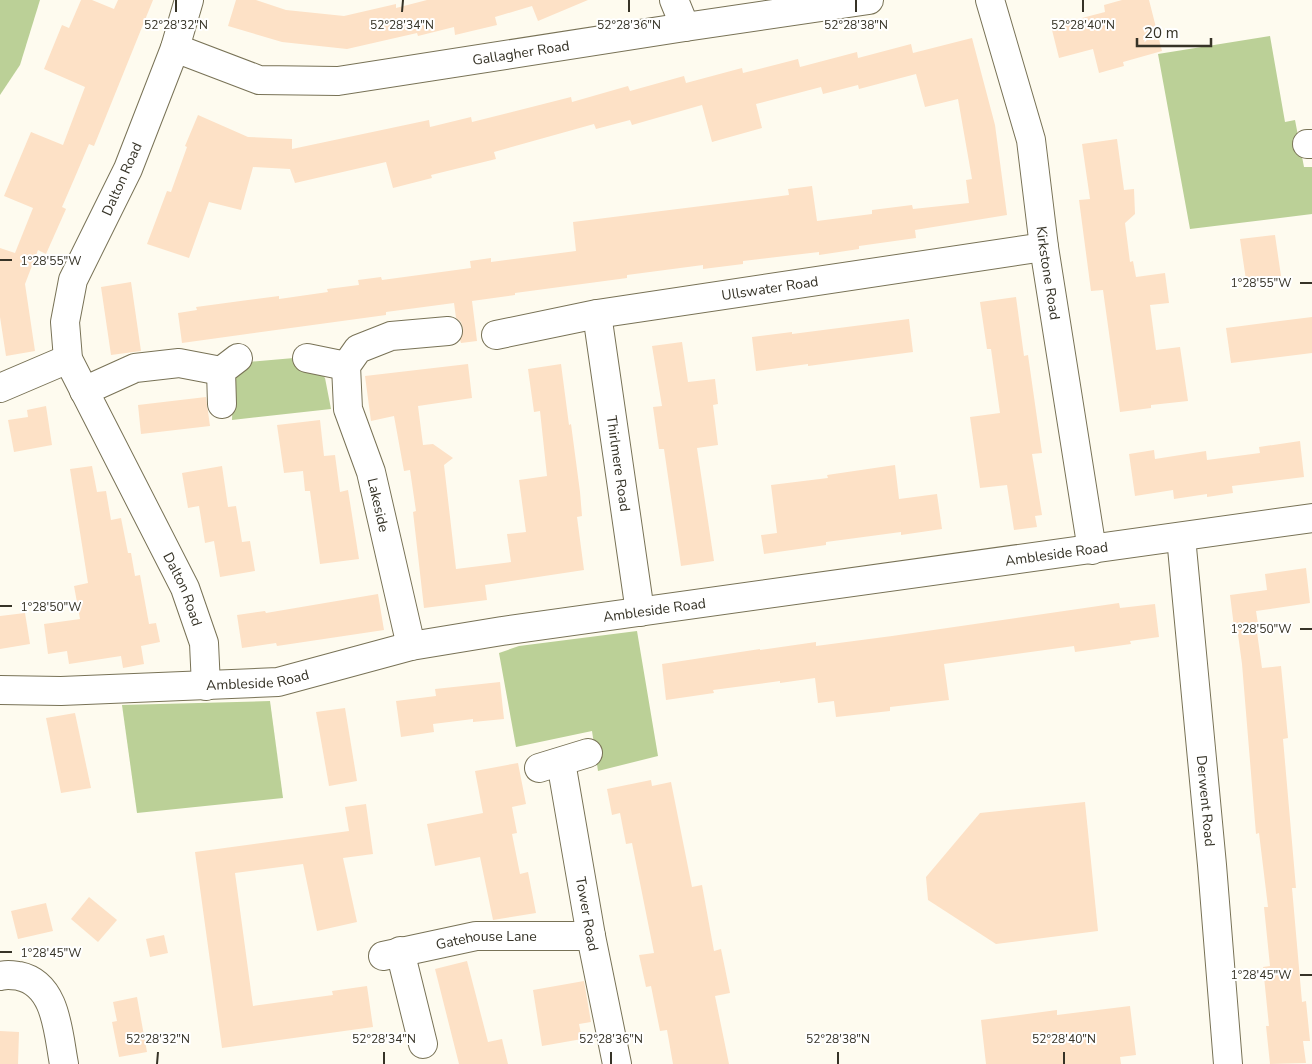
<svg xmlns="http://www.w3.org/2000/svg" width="1312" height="1064" viewBox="0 0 1312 1064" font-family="'Nunito Sans',sans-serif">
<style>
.green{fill:#bbd097}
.building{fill:#fde1c6}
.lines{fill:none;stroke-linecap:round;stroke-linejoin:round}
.minor-casing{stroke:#787256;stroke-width:30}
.minor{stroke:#fff;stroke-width:28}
.ticks{fill:none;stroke:#363327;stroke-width:2}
.labels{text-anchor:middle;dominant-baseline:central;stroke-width:4;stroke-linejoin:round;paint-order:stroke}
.street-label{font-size:14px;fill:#363327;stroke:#fff}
.ticks-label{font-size:12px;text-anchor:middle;fill:#363327;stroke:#fff;stroke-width:4;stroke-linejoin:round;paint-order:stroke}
</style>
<rect width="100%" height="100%" fill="#fefbef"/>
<!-- green -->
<g class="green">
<path d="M0,0H40L20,65L0,95Z"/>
<path d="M1270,36L1285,122L1295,120L1304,167H1312V214L1190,229L1158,54Z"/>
<path d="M294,358L301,370L319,371L325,378L331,409L232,420L233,390L235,376L248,362Z"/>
<path d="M637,631L658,756L598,771L592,731L516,747L499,653L519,646Z"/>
<path d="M270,701L283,798L137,813L122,705Z"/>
</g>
<!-- building -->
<g class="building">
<path d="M81,0H92L114,9L118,0H153L94,146L89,144L75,177L62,207L66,209L46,254L38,250L25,284L35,351L6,356L0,317V248L15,253L33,208L4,196L31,132L63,145L85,87L44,69L62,25L69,28Z"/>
<path d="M236,0H256L286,10L344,16L396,4V8L427,0H588L538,21L532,6L495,17L497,25L455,35L454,27L418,36L417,33L347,49L282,42L228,26Z"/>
<path d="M1122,0H1149L1162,51L1123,62L1124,66L1099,73L1093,49L1059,58L1051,26L1105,12L1104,5Z"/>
<path d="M972,38L995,125L1007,215L915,230L916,238L859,246V249L819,255V252L743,261V264L703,269V265L627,275V278L515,293V295L472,301L477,341L461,343L460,340L463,329L461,322L456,318L454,303L386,312V315L182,343L178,313L197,310L196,307L248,300L279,296V299L328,292L327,289L359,285L358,280L381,277L382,280L471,268L470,261L491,258V262L576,251L573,222L789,195L788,189L812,186L817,221L872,214V210L912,205L913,209L969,203L966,180L972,179L958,99L925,107L916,74L859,89L858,85L823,94L821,87L756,104L762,128L712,142L702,105L632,125L630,120L596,129L594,124L494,152L496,159L431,175L432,178L393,188L386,162L295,183L290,169L253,167L241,210L209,202L189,258L147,244L167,191L171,192L187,147L185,146L198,115L248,137L292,139V149L429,120L430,127L471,117L472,122L571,97L572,102L628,86L630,91L684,76L686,83L742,68L743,73L798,59L800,67L857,52L858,58L911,44L913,53Z"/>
<path d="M1117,139L1124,190L1134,189L1135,214L1125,223L1130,262L1133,261L1136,277L1165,273L1169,303L1150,305L1156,350L1180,347L1188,401L1151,405V408L1120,412L1103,290L1091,291L1079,200L1090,199L1082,144Z"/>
<path d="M1275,235L1281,276L1246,280L1240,239Z"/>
<path d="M131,282L141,351L111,355L101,287Z"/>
<path d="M1016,297L1024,356L1028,355L1042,453L1032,454L1042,515L1035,516L1037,527L1014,530L1007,485L980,488L970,417L1000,413L991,349H987L980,302Z"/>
<path d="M1312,317V353L1231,363L1226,328Z"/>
<path d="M909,319L913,352L808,366V364L756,371L752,337L792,332V334Z"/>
<path d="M682,342L688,382L715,379L718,404L713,405L718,445L697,448L714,561L681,566L664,449H659L653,407L662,406L652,346Z"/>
<path d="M468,364L472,398L418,406L423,445L433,444L453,458L444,465L456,569L511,562L507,534L526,532L519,480L547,476L540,411L534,412L528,369L561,364L569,425L571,424L580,492L582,516L577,517L584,570L485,585L487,600L424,608L413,512L416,511L410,470L404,471L394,416L371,421L365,376Z"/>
<path d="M206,397L210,426L141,434L138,405Z"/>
<path d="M46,406L52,445L14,452L8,420L28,417L27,410Z"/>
<path d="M320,420L324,456L335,455L340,492L348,490L359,559L320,564L310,491H305L303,471L284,473L277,425Z"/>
<path d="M1300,441L1304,477L1232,486L1233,493L1207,497V494L1174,499L1173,490L1135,496L1129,454L1154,450L1155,459L1206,451L1207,460L1260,453L1259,447Z"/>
<path d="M895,465L899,499L937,494L942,529L901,535V532L826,542V545L764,554L761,535L777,533L771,485L828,478L827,475Z"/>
<path d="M92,466L97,492L106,491L111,520L121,518L128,553H131L135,576L140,575L149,624L156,623L160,642L141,646L144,664L123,668L121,656L69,664L67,651L48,654L44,624L80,619L74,586L88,583L70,469Z"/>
<path d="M222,466L228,507L236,506L242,542L250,541L255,571L220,577L214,541L205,543L199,506L188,508L182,473Z"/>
<path d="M1306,568L1310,603L1256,611L1258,624L1256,625L1262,668L1281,666L1288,738L1283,739L1296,888H1292L1302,1002L1306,1001L1310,1041H1303L1306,1063L1270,1064L1266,1026H1269L1263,967L1270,966L1264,907H1268L1259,833L1256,834L1242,664L1237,627H1234L1230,595L1267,590L1265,574Z"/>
<path d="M378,594L384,630L277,646L276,643L242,648L237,615L265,611L266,613Z"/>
<path d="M1119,603L1120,608L1155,604L1159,637L1130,641L1131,644L1075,652L1074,646L944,664L949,700L890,707V711L836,717L834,701L818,703L815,678L780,683V681L713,690L714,693L666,700L662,664L760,649V650L816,642V646L892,636Z"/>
<path d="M25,613L30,644L0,649V616Z"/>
<path d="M500,682L504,719L473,722V719L433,724L434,732L401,737L396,701L436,696L435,689Z"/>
<path d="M345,708L357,781L329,786L316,712Z"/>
<path d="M75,713L91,788L61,793L46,718Z"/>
<path d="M518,763L526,804L512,807L517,833L512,834L520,874L528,872L536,913L493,920L480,857L435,866L427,824L483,813L475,771Z"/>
<path d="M651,780L652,786L671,782L692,887L702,885L714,951L721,949L730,993L715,996L729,1064H673L667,1030L660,1031L651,986L646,987L639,955L654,953L632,843L626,844L620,813L612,815L607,789Z"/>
<path d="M1085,802L1098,931L996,944L928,900L926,877L980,813Z"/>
<path d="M366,804L373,854L343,858L357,922L317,931L303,864L235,873L253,1006L333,995L332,991L367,986L373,1027L222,1048L195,852L349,831L345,807Z"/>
<path d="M89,897L117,920L98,942L71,919Z"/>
<path d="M46,903L53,931L18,939L11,911Z"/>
<path d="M164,935L168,953L150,957L146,939Z"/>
<path d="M467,961L488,1042L502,1039L508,1064H459L435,969Z"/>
<path d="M584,981L591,1022L579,1024L582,1039L542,1046L533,990Z"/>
<path d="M137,997L147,1052L119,1057L112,1022L117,1021L113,1002Z"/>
<path d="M1130,1006L1136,1055L1120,1057L1121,1064H986L981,1020L1057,1010V1015Z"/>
<path d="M0,1031L19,1032L18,1064H0Z"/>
</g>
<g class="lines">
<defs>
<g id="minor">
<path id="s1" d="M189,0L175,48L128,169L73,280L65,322L68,359L185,588L204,643L206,686"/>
<path d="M674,0L685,27"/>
<path id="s2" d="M990,0L1031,140L1044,247L1092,550"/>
<path id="s3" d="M175,48L259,80L338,81L685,27L869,0"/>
<path d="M1307,144H1312"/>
<path id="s4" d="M597,314L640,612"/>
<path id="s5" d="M496,335L597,314L1044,247"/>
<path d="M307,358L346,366"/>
<path d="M0,388L68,359"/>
<path d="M84,391L135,368L179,363L221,371"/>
<path d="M222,404L221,371L238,358"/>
<path id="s6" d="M1181,537L1212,865L1228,1064"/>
<path d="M411,646L371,472L348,409L346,366L358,349L391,336L448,331"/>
<path id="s7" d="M0,690L61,691L278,682L411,646L502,631L1312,518"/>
<path id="s8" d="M561,762L591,936L617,1064"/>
<path d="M539,768L588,753"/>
<path d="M400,951L423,1044"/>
<path id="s9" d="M383,956L476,936H591"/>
<path d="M0,976C7,974 12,975 19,976C57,984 58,1033 64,1064"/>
</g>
</defs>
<!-- minor casing -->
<use href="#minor" class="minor-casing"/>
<!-- minor -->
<use href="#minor" class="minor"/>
</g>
<!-- ticks -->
<path class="ticks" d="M176,12V0M402,12L403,0M629,12V0M856,12V0M1083,12V0M0,260H12M1300,283H1312M0,606H12M1300,629H1312M0,952H12M1300,975H1312M157,1064L158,1052M384,1064V1052M611,1064V1052M838,1064V1052M1064,1064V1052"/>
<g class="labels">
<!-- street labels -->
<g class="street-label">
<text stroke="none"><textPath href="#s3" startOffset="354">Gallagher Road</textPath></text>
<text transform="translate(122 179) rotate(-66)">Dalton Road</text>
<text stroke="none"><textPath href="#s2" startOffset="280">Kirkstone Road</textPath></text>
<text stroke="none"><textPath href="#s5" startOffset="278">Ullswater Road</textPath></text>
<text stroke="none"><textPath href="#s4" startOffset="151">Thirlmere Road</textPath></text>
<text transform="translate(378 505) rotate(77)">Lakeside</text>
<text stroke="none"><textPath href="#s7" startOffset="1068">Ambleside Road</textPath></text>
<text stroke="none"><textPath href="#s1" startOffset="641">Dalton Road</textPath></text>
<text stroke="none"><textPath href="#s7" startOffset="662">Ambleside Road</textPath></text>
<text stroke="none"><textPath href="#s7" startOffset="258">Ambleside Road</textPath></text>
<text stroke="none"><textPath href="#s6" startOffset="265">Derwent Road</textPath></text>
<text stroke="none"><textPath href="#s8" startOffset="154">Tower Road</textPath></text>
<text stroke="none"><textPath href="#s9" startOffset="105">Gatehouse Lane</textPath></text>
</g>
</g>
<g class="ticks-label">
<text x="176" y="29">52°28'32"N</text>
<text x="402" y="29">52°28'34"N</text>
<text x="629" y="29">52°28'36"N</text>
<text x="856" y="29">52°28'38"N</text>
<text x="1083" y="29">52°28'40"N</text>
<text x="51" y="265">1°28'55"W</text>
<text x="1261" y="287">1°28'55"W</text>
<text x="51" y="611">1°28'50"W</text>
<text x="1261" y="633">1°28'50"W</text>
<text x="51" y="957">1°28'45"W</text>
<text x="1261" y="979">1°28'45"W</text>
<text x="158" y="1043">52°28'32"N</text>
<text x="384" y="1043">52°28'34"N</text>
<text x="611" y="1043">52°28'36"N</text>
<text x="838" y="1043">52°28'38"N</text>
<text x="1064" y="1043">52°28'40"N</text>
</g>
<!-- scale -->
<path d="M1137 38v8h74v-8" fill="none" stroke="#363327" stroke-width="2.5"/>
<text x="1144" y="38" font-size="15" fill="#363327" stroke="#ffffff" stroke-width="4" paint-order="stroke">20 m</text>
</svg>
